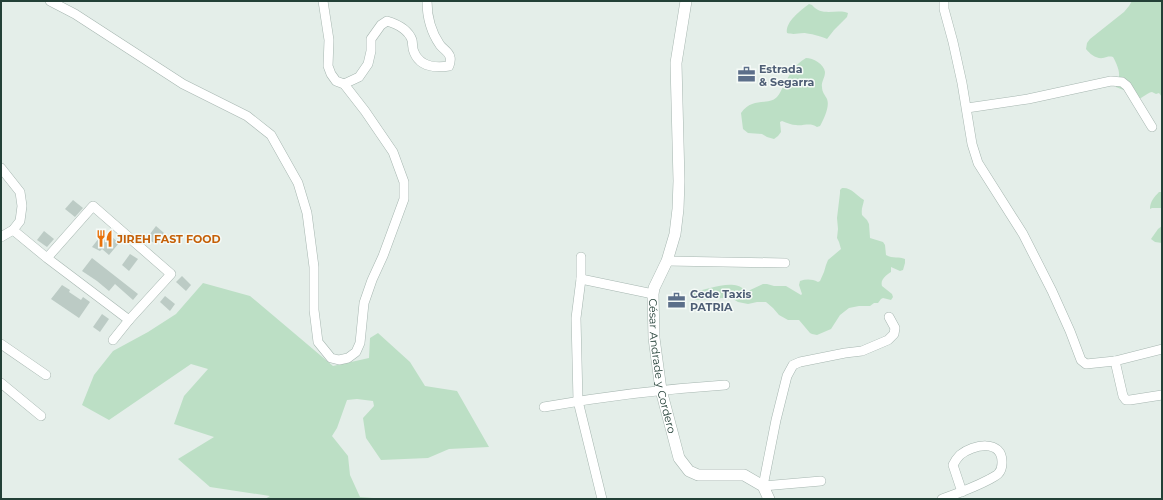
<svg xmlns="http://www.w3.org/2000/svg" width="1163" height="500" viewBox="0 0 1163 500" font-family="Montserrat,sans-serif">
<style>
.green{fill:#bcdfc5}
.building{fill:#bccbc5}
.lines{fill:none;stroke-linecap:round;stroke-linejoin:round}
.minor-casing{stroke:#a6b6b0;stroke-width:10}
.tertiary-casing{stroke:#a6b6b0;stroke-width:12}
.minor{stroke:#fff;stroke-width:9}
.tertiary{stroke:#fff;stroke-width:11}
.labels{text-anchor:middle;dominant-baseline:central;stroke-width:3;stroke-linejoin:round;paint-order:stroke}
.service-label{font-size:11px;font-weight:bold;fill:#4e5e75;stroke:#f5faf7;text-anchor:start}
.food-label{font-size:11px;font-weight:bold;fill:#c56008;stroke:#f5faf7;text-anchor:start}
.street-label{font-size:11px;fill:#234037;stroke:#f5faf7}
</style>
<rect width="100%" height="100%" fill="#e4eee9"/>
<!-- green -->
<g class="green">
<path d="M1132,1H1162V97L1159,93L1156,94L1152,92C1146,93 1144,98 1137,99L1126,91L1116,87C1116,83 1118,81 1119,77C1120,71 1116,62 1113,57C1109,56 1107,57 1103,58C1096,59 1090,54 1086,49L1087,43L1090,39L1124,12L1129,6Z"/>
<path d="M809,4L812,5C821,16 833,10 845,12L848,13L847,17L834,30L827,39C824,37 808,33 804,33C797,33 795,35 787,33C785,22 801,10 809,4Z"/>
<path d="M806,58C813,58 824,64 825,72C825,78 821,82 822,87C822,92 825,95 827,99C830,106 824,119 820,126L817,127C810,122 804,126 796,125C792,125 787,123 782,121L780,122L781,132L778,136L774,139L767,137L762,134L748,133L743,129L741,113C752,97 768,106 777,97C780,94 781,90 783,87C789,75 794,65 806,58Z"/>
<path d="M842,188C851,187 856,195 864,200C863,206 861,208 862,215L867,220L869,224L870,238L883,242L885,245L886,255C893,259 899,256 905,259V263L903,270L900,271L891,267V272C886,275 880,280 882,286L892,294L893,297L891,300L883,298L881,299L878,303H874L870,306H859L849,308L840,315L831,329L817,335L812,334L810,333L799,320H788L779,315L773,308L766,302H757L748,304L738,302L733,299L723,298L697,300L694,299L691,296V293L692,292C703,291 722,283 734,285C739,285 743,289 748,291L763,284H767L774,286H786L801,295L802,294L799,285L800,281C806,279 812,279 818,282L820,281L824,272L826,265L828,260L841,249L839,242L837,238L838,229L837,218L840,193V190Z"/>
<path d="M1159,192H1162V208H1152L1150,209C1150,202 1154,197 1159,192Z"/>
<path d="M1162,226V243L1155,242L1151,239L1158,229Z"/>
<path d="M203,283L250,296L333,366L369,358L370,338L378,333L410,362L425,386L457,391L489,447L449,449L428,458L381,460L366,438L363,418L374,406L373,401L357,399L347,400L337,428L332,436L348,456L350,475L360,497L386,499H265L270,496L210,487L178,459L214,437L174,424L184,396L208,369L191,364L109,420L82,405L94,375L113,351L148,332L176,314Z"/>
</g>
<!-- building -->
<g class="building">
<path d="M73,200L83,208L75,217L65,209Z"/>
<path d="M156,226L164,233L155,244L147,238Z"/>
<path d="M44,231L54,239L47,247L37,240Z"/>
<path d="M103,233L111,239L112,237L119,243L109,255L102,249L100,251L92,247Z"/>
<path d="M130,254L138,259L129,271L122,265Z"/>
<path d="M92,258L138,294L133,300L115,284L109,291L97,281L82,271Z"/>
<path d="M182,276L191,285L186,291L176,282Z"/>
<path d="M62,285L70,290L69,292L81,300L83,297L90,302L79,318L51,299Z"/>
<path d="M165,296L175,304L170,311L160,302Z"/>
<path d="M102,314L109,319L100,332L93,327Z"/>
</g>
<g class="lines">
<defs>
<g id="minor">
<path d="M50,1L75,14L183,84L247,116L271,135L298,183L307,213L314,267V310L318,342L331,358L339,360L348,358L356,352L360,343L364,303L372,280L383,256L404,199V182L393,152L365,111L344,84L336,81L331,74L328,66L329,40L323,1"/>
<path d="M944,1V9L953,42L962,83L972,144L978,163L1023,234L1052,291L1070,331L1081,360L1086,364L1115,361L1162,349"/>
<path d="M344,84L359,77L368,64L371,51V39L381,25L387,21C397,24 408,29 412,40C413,44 412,48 414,52C420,67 436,68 449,66C450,63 451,60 450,57C449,52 443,49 440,45C431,32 427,17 427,1"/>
<path d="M967,108L1028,99L1111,81L1122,82L1127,86L1152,127"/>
<path d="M1,168L20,192L22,206L20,221L13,230L1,237"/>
<path d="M13,230L47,258L129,320L171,274L93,206L47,258"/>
<path d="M581,257V279L576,318L578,401L602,499"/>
<path d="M667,261L785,263"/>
<path d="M581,279L653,294"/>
<path d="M113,340L129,320"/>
<path d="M1,344L46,375"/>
<path d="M1115,361L1123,396L1126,400H1130L1162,395"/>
<path d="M1,383L41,416"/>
<path d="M544,407C605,396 665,389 725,385"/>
<path d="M821,481L763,486L776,420L787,376L793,365L800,362L845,353L862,351L888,340L894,334L895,328L889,317"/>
<path d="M942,499C959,493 975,487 990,479C993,477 996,476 998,474C1001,471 1002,467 1002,463C1003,439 973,444 960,455C957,458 955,461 953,465L962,492"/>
</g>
<g id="tertiary">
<path id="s1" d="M686,1L676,63L679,181L678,209L675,234L667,261L654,288L653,294L654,338L661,390L679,458L689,471L698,475H744L763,486L769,499"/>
</g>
</defs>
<!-- minor casing -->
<use href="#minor" class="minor-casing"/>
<!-- tertiary casing -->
<use href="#tertiary" class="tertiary-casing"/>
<!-- minor -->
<use href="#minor" class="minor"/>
<!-- tertiary -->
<use href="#tertiary" class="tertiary"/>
</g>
<!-- icons -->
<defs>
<symbol id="office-bare" viewBox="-9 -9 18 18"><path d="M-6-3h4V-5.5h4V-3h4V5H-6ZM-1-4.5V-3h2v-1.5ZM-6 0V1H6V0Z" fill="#5c6f8a" stroke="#f5faf7" stroke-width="2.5" paint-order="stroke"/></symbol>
<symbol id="restaurant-bare" viewBox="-9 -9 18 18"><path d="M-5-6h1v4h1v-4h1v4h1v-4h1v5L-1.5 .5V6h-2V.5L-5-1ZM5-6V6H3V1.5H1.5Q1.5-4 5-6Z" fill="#e8710a" stroke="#f5faf7" stroke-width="2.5" paint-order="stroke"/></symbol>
</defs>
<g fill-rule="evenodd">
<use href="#office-bare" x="734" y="62" width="25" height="25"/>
<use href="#restaurant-bare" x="92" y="226" width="25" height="25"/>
<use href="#office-bare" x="664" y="288" width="25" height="25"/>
</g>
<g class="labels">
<!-- service labels -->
<g class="service-label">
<text x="759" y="69">Estrada<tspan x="759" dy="13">&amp; Segarra</tspan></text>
<text x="690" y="294">Cede Taxis<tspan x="690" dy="13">PATRIA</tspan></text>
</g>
<!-- food labels -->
<g class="food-label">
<text x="117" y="239">JIREH FAST FOOD</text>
</g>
<!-- street labels -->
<g class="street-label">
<text stroke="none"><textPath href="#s1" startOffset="371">César Andrade y Cordero</textPath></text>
</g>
</g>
<!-- border -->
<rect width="1163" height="500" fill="none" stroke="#234037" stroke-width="4"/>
</svg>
